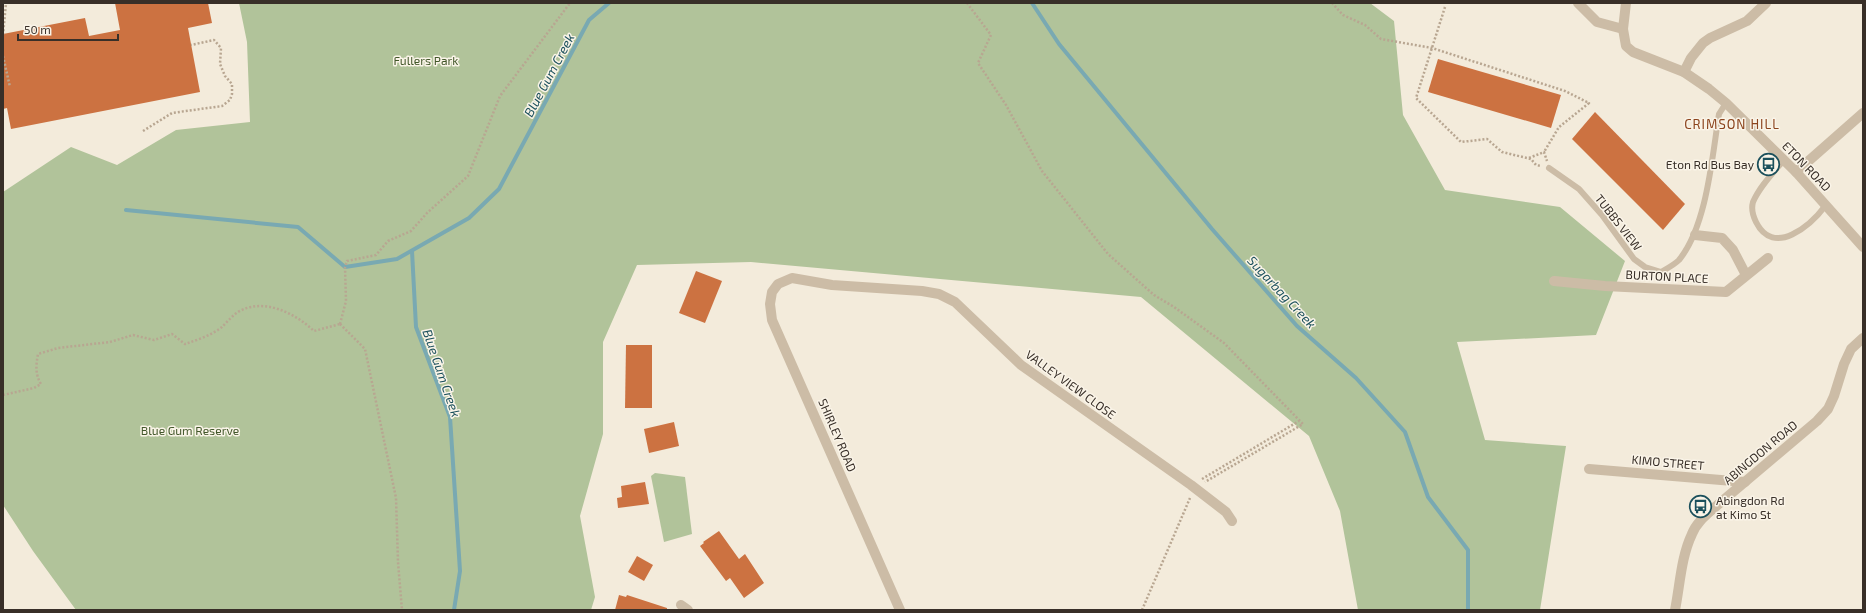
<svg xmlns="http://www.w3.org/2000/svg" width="1866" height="613" viewBox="0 0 1866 613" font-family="'Exo 2',sans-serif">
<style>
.green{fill:#b1c39a}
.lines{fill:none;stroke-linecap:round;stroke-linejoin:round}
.stream{stroke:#79a9b2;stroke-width:4}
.building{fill:#cc7241}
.path{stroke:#b8a691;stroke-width:2.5;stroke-dasharray:2 2;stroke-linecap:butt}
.service{stroke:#ccbca6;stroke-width:6}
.minor{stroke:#ccbca6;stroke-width:10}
.labels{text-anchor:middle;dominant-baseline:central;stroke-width:3;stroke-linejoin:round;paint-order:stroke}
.park-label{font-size:12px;fill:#42572a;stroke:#faf4e8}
.poi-label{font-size:12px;fill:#382f28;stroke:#faf4e8;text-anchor:end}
.street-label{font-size:12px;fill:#382f28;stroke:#faf4e8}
.water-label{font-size:13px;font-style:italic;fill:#1b505c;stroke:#faf4e8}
.neighbourhood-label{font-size:13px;letter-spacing:1px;fill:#8b431c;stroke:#faf4e8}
</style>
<rect width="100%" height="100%" fill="#f3ebdb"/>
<!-- green -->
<g class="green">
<path d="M239,3H1370L1394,21L1403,115L1445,190L1560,207L1625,261L1596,335L1457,342L1485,440L1566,446L1540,610H1358L1340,511L1309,436L1141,297L751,262L637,265L603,342V434L580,516L595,597L591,610H76L33,551L3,505V192L71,147L117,165L176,130L250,122L247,42Z"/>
<path d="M655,473L685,477L692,534L664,542L651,476Z"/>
</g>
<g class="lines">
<!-- stream -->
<g class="stream">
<path d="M1032,3L1059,44L1212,229L1297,326L1356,378L1405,432L1428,497L1468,550V610"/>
<path d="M126,210L298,227L345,267L397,259L469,218L499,189L589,20L609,3"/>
<path d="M412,251L416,327L450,417L460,571L454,610"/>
</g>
</g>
<!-- building -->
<g class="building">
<path d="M115,3H208L212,23L188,28L200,92L11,129L7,108L3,109V34L85,18L89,36L120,30Z"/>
<path d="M1438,59L1561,95L1551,128L1428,92Z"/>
<path d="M1595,112L1685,204L1663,230L1572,139Z"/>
<path d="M696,271L722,281L705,323L679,313Z"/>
<path d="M626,345H652V408H625Z"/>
<path d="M674,422L679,446L649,453L644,429Z"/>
<path d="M645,482L649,504L618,508L617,498L622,497L621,486Z"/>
<path d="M719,531L739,559L745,554L764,583L744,598L730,578L726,581L700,546L704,543L703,542Z"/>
<path d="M637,556L653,565L644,581L628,572Z"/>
<path d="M619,595L626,597L627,595L667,608V610H615Z"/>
</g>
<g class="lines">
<!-- path -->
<g class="path">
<path d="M967,3L991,35L978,63L1006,105L1042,171L1108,254L1154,295L1174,307L1224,343L1303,424L1205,482"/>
<path d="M1332,3L1343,15L1365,25L1381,39L1432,48L1565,91L1589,103L1559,127L1544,152"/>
<path d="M1445,7L1416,98L1461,142L1487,139L1502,152L1531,159L1536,165L1541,166"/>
<path d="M3,35L6,3"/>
<path d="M3,56L10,87"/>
<path d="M143,131L172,113L222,106L230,100L232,94V84L225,76L220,64L221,48L214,40L191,45"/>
<path d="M1529,158L1544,152L1547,161"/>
<path d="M340,324L346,301L345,267L347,261L376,255L388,241L411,231L427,213L468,176L500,96L570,3"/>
<path d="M340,324L365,349L396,498L398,562L402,610"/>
<path d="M3,395L34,388L41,384C35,374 36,365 38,354L58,348L110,342L133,335L154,340L172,334L185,344C197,340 212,335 222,327C227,322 232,316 238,312C263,297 295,313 314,331L340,324"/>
<path d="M1202,479L1299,421"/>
<path d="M1142,610L1190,498"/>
</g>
<!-- service -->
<g class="service">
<path d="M1784,160C1773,173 1760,186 1753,202C1751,209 1753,216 1756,222C1774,258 1811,225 1826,205"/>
<path d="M1549,168L1579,189L1602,215L1634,259L1645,267L1661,272C1666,269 1674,265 1679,260C1707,226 1712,157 1719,114L1726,103"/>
</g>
<!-- minor -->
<g class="minor">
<path d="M1578,3L1597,22L1623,29L1626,46L1633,52L1684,72L1709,89L1726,103L1796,172L1863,247"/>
<path d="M1623,29L1626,3"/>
<path d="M1684,72L1691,58L1703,43L1710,38L1747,21L1766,3"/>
<path d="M1796,172L1863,113"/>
<path d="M1695,235L1722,238L1733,250L1746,275"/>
<path d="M1554,281L1605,286L1726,292L1768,258"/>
<path d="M1589,469L1745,482"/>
<path d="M681,605L688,610"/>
<path d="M900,610L772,320L770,304L772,292L778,284L792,278L832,285L922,291L939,294L955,302L1021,365L1191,485L1226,512L1232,521"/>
<path d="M1675,610C1680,585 1681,557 1692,534C1696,523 1706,515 1714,508L1817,421L1828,409L1834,396L1844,364L1851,349L1863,338"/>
</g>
</g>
<!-- icons -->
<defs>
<symbol id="bus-ring" viewBox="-11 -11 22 22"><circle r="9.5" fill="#faf4e8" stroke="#1b505c" stroke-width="1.5"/><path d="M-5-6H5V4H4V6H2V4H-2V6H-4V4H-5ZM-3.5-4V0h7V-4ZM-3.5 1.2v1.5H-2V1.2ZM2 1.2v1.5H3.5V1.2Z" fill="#1b505c"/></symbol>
</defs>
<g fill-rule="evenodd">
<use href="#bus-ring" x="1756" y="152" width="25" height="25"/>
<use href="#bus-ring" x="1688" y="494" width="25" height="25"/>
</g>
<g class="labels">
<!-- park labels -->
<g class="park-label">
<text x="426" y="60">Fullers Park</text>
<text x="190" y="430">Blue Gum Reserve</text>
</g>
<!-- poi labels -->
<g class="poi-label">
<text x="1754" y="164">Eton Rd Bus Bay</text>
<text x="1716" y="500" text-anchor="start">Abingdon Rd<tspan x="1716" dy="14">at Kimo St</tspan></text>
</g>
<!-- street labels -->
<g class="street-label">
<text transform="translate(1807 166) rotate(46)">ETON ROAD</text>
<text transform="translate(1619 222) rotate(52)">TUBBS VIEW</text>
<text transform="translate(1667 276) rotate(3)">BURTON PLACE</text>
<text transform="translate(1071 384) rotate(36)">VALLEY VIEW CLOSE</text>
<text transform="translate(838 435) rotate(67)">SHIRLEY ROAD</text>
<text transform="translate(1760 452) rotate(-40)">ABINGDON ROAD</text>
<text transform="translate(1668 462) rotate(5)">KIMO STREET</text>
</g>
<!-- water labels -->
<g class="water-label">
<text transform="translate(549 75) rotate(-62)">Blue Gum Creek</text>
<text transform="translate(1282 292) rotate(47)">Sugarbag Creek</text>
<text transform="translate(442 373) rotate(71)">Blue Gum Creek</text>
</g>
<!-- neighbourhood labels -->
<g class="neighbourhood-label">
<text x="1732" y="124">CRIMSON HILL</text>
</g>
</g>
<!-- border -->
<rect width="1866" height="613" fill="none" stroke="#382f28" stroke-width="8"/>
<!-- scale -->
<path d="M18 34v6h100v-6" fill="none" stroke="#382f28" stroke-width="2"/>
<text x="24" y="34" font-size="12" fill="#382f28" stroke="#faf4e8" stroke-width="3" paint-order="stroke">50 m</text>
</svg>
